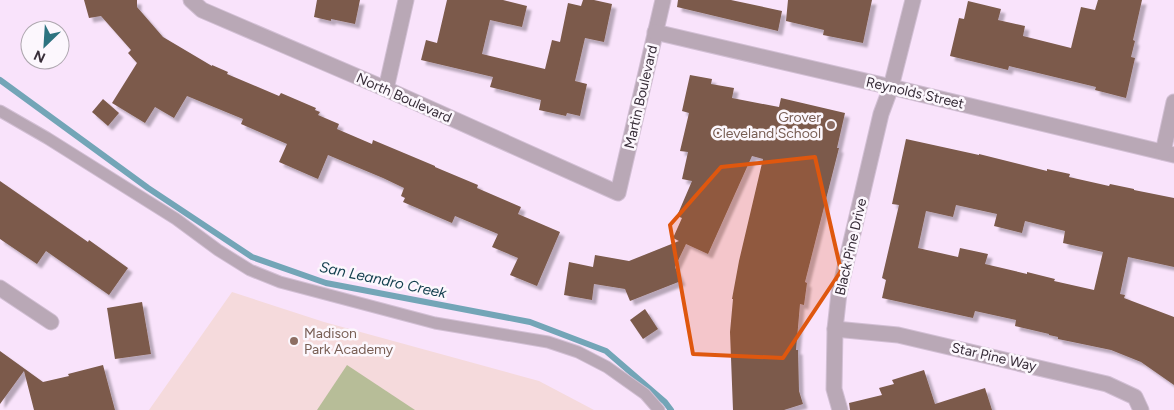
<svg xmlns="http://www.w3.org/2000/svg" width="1174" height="410" viewBox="0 0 1174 410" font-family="Figtree,sans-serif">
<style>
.education{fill:#f5dadc}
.green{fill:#b7bd98}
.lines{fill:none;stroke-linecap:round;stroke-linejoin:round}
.stream{stroke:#73a5b7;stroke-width:6}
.building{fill:#7b5a4b;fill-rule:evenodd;filter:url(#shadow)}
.lane-casing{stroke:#d2bfd4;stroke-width:13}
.street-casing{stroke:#d2bfd4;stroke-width:17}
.lane{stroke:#b9a8b6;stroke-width:11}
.street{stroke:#b9a8b6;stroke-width:15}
.marked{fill:#df570e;fill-opacity:0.2;stroke:#df570e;stroke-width:4;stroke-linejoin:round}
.education-dot{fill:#8d6e63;stroke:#fcf7fd;stroke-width:2}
.labels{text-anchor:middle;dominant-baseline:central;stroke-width:5;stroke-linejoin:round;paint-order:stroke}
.street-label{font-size:14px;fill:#372d38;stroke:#fcf7fd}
.education-label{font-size:14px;fill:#785e54;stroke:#fcf7fd;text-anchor:end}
.water-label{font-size:15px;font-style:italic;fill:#133f4e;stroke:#fcf7fd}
</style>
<defs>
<filter id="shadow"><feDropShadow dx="4.5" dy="4.5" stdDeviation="1" flood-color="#0004"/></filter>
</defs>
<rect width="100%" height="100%" fill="#f9e3fb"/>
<!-- education -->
<path class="education" d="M232,292L324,322L539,381L594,410H149Z"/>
<!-- green -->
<path class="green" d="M347,365L415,410H317Z"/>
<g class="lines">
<!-- stream -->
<path class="stream" d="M0,80L148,188L252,257L326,283L530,322L606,351L665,402L671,410"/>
</g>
<!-- building -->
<g class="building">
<path d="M84,0H137V7L163,37L212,66V65L228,72L227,74L279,96L281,93L316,108L315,110L320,112L318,115L339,124L337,129L372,144L373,140L435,166V167L478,185L477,188L521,207L518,214L560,232L537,286L510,275L518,258L492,247L498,234L455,216L452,223L403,202L405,198L401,196L404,188L383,178L328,155L318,179L279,162L287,144L241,124L243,119L187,96L174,118L155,107L145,123L112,103L137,63L128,53L131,50L101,16L89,18Z"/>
<path d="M317,0H360L355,24L331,19V21L314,17Z"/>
<path d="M447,0H503L527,6L522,27L490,20L482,54L545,69L552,40L560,42L568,3L581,6L583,0H594L612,4L604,42L585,38L575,81L587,84L580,116L567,113L566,116L539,110L541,100L490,87L493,77L421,60L426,40L437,43Z"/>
<path d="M678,0H731L782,11L778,31L677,7Z"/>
<path d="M788,0H872L863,43L823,35L824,30L786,21Z"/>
<path d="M1098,0H1142L1133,40L1135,41L1131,57L1135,58L1126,98L1095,90L1096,87L1009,66L1008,70L950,56L959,18L964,19L968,1L1001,9L998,20L1025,26L1023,36L1071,48L1081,7L1095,10Z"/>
<path d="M690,75L712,79L711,84L734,88L732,98L779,107L781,98L845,113L837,148H839L805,282L807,283L804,305L800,304L796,350H798L799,391L803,404L784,410H733L730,332L733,299H732L739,261L763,159L752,156L708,254L686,244L675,267L681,281L630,301L625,289L594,284L592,300L564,295L569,262L593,267L595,255L629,261L679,241L673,238L682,218L677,216L692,181L682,179L688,152L680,151L689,113L682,111Z"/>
<path d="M103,99L119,113L108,126L92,112Z"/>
<path d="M906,139L979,155V154L1047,171V169L1070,174L1069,177L1109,186L1110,184L1134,189V190L1174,198V267L1128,257L1120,294L1125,295L1124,298L1174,317V385L1141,362L1111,350L1058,339V337L1049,335V334L1015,326L1016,320L975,311L973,318L882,298L886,280L882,278L899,205L892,204ZM956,205L997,214L994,226L1022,233L1025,221L1065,231L1063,243L1103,252L1094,290L1054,281L1055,279L1027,272V274L985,264L988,254L960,248L958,257L918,248L926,211L953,217Z"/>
<path d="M0,181L88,242L89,240L128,268L109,295L46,251L37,264L0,239Z"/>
<path d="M142,302L151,354L115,359L107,308Z"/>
<path d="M645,309L658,329L643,339L630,320Z"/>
<path d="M0,351L43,382L69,376L68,374L103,365L115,410H34L24,371L0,404Z"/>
<path d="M924,370L935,404L985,388L992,410H850L849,403L882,395L879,388L894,384L892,380Z"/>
</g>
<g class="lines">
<defs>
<path id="lane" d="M0,111L47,138L176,219L218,250L250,270L280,282L435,323L548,342L578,352L607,367L645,394L659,410"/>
<g id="street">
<path d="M191,0L202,10L386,89L618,193L663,0"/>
<path d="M655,32L891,87L1174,155"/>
<path d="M386,89L406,0"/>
<path d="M1163,152L1174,102"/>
<path d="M0,288L51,322"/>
<path d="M835,329L898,335L1107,384L1135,397L1141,410"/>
<path d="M840,410L834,389L835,329L839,293L881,114L891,87L913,0"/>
</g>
</defs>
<!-- lane casing -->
<use href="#lane" class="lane-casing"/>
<!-- street casing -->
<use href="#street" class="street-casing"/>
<!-- lane -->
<use href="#lane" class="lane"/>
<!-- street -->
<use href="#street" class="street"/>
</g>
<!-- marked area -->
<path class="marked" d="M815,157L841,271L783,358L693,354L670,225L721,167Z"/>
<!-- markers -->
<g class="education-dot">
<circle cx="831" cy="125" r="5"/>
<circle cx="294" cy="341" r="5"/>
</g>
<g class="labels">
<!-- street labels -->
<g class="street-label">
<text transform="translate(915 93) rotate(13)">Reynolds Street</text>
<text transform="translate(641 97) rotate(-77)">Martin Boulevard</text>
<text transform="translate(404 98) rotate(24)">North Boulevard</text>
<text transform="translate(851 247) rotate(-77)">Black Pine Drive</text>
<text transform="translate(994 357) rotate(13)">Star Pine Way</text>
</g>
<!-- education labels -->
<g class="education-label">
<text x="821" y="117">Grover<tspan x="821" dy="16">Cleveland School</tspan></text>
<text x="304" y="333" text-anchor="start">Madison<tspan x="304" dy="16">Park Academy</tspan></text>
</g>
<!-- water labels -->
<g class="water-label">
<text transform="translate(383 280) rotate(12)">San Leandro Creek</text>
</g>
</g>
<!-- north arrow -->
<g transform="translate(45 45) rotate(205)"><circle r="24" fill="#fcf7fd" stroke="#ada6ae"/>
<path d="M0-4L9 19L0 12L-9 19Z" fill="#2d7380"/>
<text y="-8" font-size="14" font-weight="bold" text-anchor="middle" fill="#372d38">N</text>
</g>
</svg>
